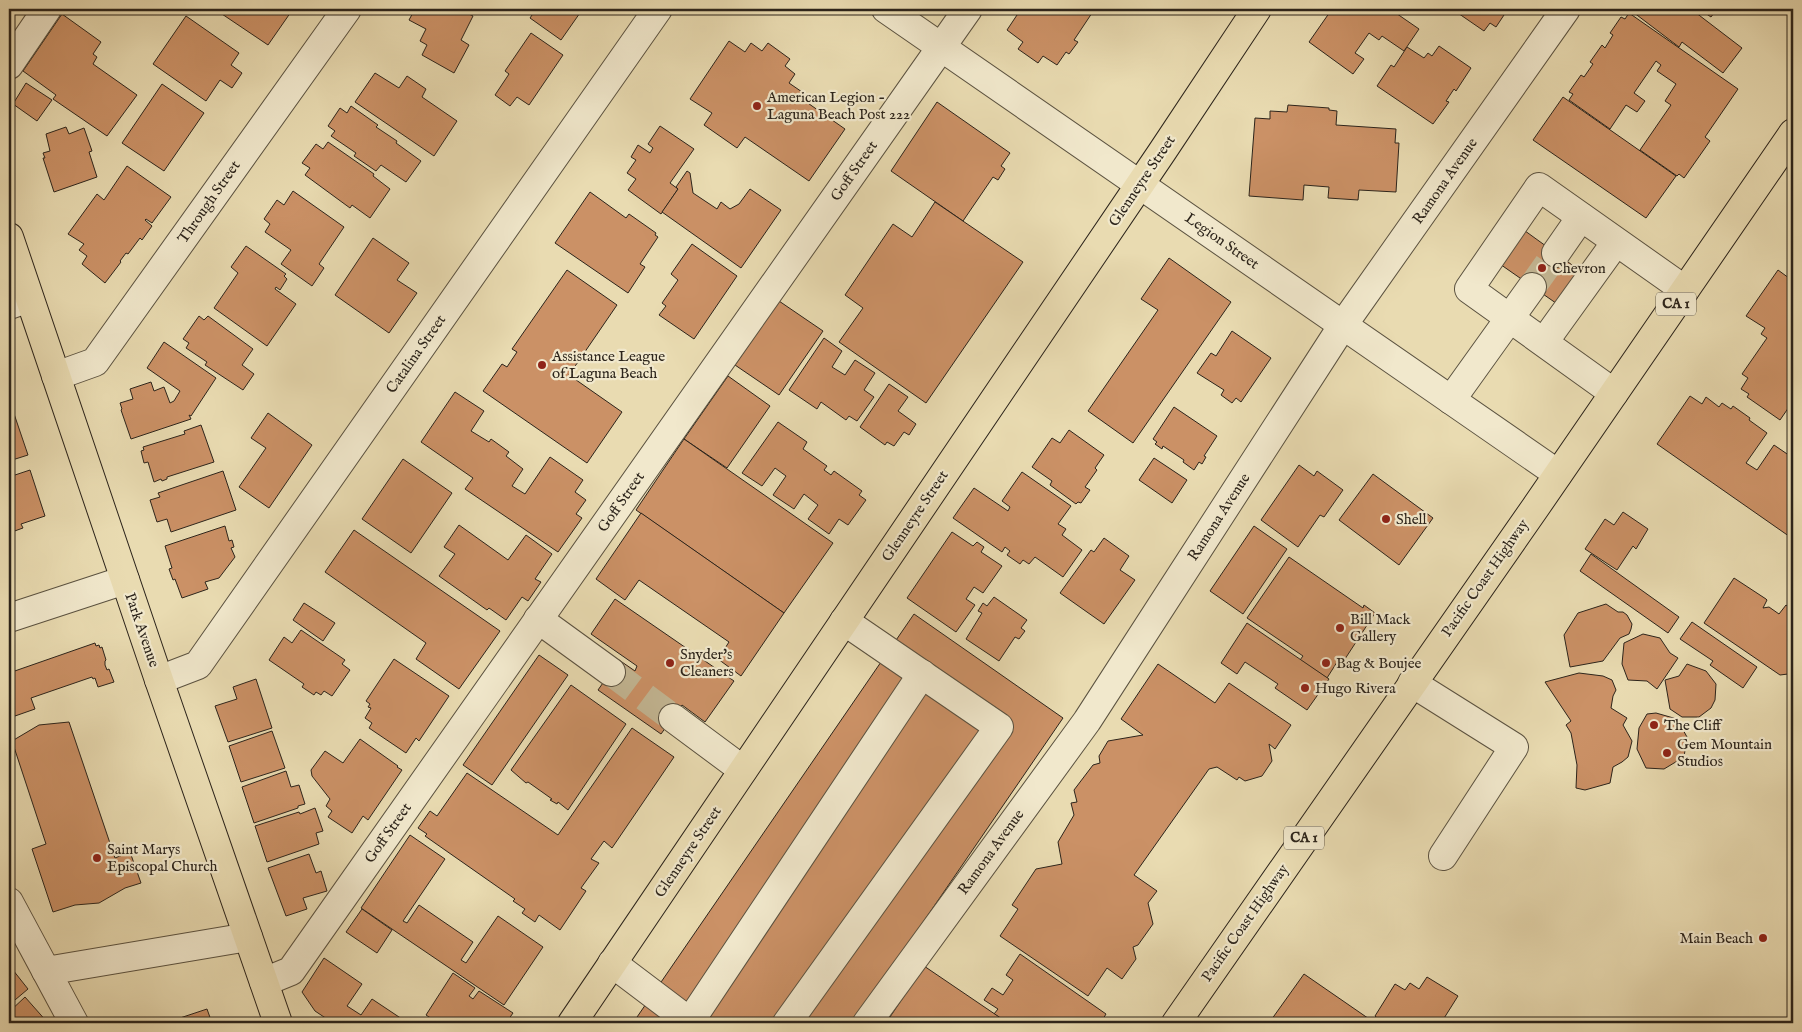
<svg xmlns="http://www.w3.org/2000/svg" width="1802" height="1032" viewBox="0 0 1802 1032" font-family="'IM FELL English',serif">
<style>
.building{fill:#cb9166;stroke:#2c241b}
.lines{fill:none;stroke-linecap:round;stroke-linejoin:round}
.minor-tunnel{stroke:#c3b693;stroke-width:28;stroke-dasharray:28 14;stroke-linecap:butt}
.minor-casing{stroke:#5b5240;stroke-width:30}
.major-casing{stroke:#2c241b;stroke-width:30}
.highway-casing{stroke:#2c241b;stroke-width:30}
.minor{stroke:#f1e8cc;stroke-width:28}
.major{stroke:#e9dbb1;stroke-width:28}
.highway{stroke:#e9dbb1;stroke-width:28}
.poi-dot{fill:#8f2418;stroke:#f1e8cc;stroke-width:2}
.labels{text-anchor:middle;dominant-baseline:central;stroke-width:4.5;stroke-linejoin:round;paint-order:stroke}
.shield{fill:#f1e8cc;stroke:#675f50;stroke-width:1}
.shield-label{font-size:14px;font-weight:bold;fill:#2c241b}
.poi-label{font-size:15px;fill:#2c241b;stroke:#f1e8cc;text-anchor:start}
.street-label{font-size:15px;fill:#2c241b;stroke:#f1e8cc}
</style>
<rect width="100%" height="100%" fill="#e9dbb1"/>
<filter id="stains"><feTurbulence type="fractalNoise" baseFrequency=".004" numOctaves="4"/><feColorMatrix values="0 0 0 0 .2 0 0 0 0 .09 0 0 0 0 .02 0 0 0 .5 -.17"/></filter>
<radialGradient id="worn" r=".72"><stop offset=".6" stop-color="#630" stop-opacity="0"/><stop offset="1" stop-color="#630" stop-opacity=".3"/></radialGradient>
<!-- building -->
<g class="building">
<path d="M217,9H293L268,45L216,10Z"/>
<path d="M415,9H459L473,16L461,40L469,45L454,73L422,55L427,45L420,41L426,29L409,20Z"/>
<path d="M536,9H580L582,10L561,40L530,18Z"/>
<path d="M1021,9H1087L1092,13L1074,40L1078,42L1069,54L1066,52L1057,65L1043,56L1038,63L1018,49L1023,42L1007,30Z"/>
<path d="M1332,9H1390L1419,29L1404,51L1382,36L1379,40L1369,33L1355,53L1364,59L1353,74L1309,42Z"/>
<path d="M1452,9H1508L1496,27L1490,23L1484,31Z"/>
<path d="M1629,9H1691L1742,48L1723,73L1682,42L1679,47Z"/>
<path d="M1699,9H1717L1711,17Z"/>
<path d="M1629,13L1738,89L1705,137L1710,141L1684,178L1679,174L1677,176L1640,150L1671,105L1665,101L1676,84L1657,71L1661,65L1656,61L1634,93L1645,101L1637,112L1626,105L1610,129L1569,100L1573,94L1569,92L1581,75L1584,77L1593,64L1590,62L1602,45L1605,48L1613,35L1610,33L1621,17L1625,19Z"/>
<path d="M62,14L101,42L93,54L97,57L93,64L137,95L107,136L53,99L56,95L23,71Z"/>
<path d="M186,16L239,53L231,65L242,73L232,88L220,80L206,101L153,64Z"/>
<path d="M531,33L563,55L529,105L517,97L510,106L495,95L509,74L505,71Z"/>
<path d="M729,41L745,52L751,43L762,51L768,43L790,59L785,66L795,74L789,83L805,94L802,99L845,129L809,181L745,137L737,148L704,125L712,113L690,99Z"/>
<path d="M1439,46L1471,68L1456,91L1454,89L1446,101L1449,102L1433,124L1377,86L1391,65L1394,67L1407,47L1424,58L1428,53L1432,56Z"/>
<path d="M375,73L399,88L407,76L426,89L422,97L457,121L434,156L355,102Z"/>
<path d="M26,83L52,100L37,121L13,104Z"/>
<path d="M162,84L204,113L164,171L122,143Z"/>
<path d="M1563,97L1676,176L1646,218L1533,140Z"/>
<path d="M937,102L1010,153L1001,166L1005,169L998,180L993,177L963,221L891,171Z"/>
<path d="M1288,105L1329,108V110L1337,111L1336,125L1396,129L1395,143H1399L1396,192L1359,190L1358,200L1328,198L1329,187L1304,185L1303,200L1249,196L1255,118L1270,119V111L1287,112Z"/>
<path d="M351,106L378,125L376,127L397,141L396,143L421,161L406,182L381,165L376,171L354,156L356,153L331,136L335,131L328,126L340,108L347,113Z"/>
<path d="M660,126L694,149L670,183L678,189L661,214L628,190L636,179L627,173L636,160L631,157L638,145L650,153L653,148L648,144Z"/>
<path d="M66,127L69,134L84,128L92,151L89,152L97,177L54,192L43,158H45L43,153L50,151L46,134Z"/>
<path d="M328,142L374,174L373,176L390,189L370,218L352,205L350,208L305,175L310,168L302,163L316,144L323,149Z"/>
<path d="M127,166L171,197L152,223L146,219L145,220L152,226L142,240L140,238L128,254L126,253L120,261L121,262L105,283L82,264L87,256L79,250L84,244L68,234L97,194L104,200Z"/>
<path d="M687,171L690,173L693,193L717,209L721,202L730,209L739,204L750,189L781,210L741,268L662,212L678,189L676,187Z"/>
<path d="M293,191L344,227L319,264L324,268L312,286L281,264L291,250L265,232L270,224L264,219L277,200L284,205Z"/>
<path d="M590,192L626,218L629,214L656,233L655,235L658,237L640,264L645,267L628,293L555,243Z"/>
<path d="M935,202L1023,262L926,403L839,342L863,308L845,295L893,224L912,237Z"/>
<path d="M1521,228L1586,275L1563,308L1497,262Z"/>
<path d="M373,238L409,263L397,280L417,293L389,333L335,295Z"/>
<path d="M692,244L737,276L694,339L659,315L666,306L662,303L678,280L671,274Z"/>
<path d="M246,246L286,274L284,276L287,279L280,290L276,287L275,289L296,304L267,346L214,308L238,273L231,267Z"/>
<path d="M1169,258L1231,302L1133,443L1088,411L1158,310L1141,299Z"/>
<path d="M567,270L617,305L569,375L622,412L587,463L483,391L502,364L507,367L517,352L512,349Z"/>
<path d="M1778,270L1793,281V410L1789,407L1780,420L1747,397L1749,394L1741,389L1748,378L1742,374L1767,338L1761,334L1765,328L1746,316Z"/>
<path d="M779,301L823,331L779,395L735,365Z"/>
<path d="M199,316L204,320L208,316L253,349L242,365L254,374L243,390L205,365L207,362L186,348L189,343L183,339Z"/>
<path d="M1232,331L1271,358L1241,402L1236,398L1232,403L1221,395L1224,390L1197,373L1211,353L1216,356Z"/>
<path d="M824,338L842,351L832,367L845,375L855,360L875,373L864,390L874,397L857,421L849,416L846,420L821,402L817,409L789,390Z"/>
<path d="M164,342L216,378L191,416L189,415L191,419L131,439L121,410L122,409L120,403L133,399L130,389L151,382L154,391L164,387L170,403L174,401L180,391L147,368Z"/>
<path d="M728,376L770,406L727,468L684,439Z"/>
<path d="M889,384L908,397L898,411L916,424L909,435L904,432L894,446L887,442L885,445L860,427Z"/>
<path d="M455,392L484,411L471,431L489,442L491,439L509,452L506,456L523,469L512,486L525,494L550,457L583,480L575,492L586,500L576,514L582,518L558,552L465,489L473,478L421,442Z"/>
<path d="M1690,396L1702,404L1706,397L1719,407L1722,403L1731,409L1733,406L1750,418L1749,420L1767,433L1746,463L1757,470L1774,445L1793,458V539L1657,444Z"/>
<path d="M9,399L28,455L9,461Z"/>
<path d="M1174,407L1217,436L1204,456L1206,457L1202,464L1199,462L1194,470L1183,462L1184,460L1163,446L1162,449L1155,444L1157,442L1153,439Z"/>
<path d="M268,413L312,445L269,508L239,487L266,448L251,438Z"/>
<path d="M778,422L807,442L803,449L827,466L824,470L831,475L834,471L862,491L859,495L866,500L848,525L839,519L829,534L808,519L818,505L804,494L794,509L773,495L786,476L775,468L762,486L742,473Z"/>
<path d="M201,425L214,462L167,477V479L162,481L161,479L154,482L148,462L144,463L141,451L144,450L143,447L185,434L184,431Z"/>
<path d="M1069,430L1104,455L1095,468L1097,470L1085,487L1090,490L1081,503L1078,502L1076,504L1050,485L1052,481L1032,467L1052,438L1060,443Z"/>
<path d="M684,439L833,543L784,613L636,510Z"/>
<path d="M1154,458L1187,480L1172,503L1139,480Z"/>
<path d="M403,459L452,493L411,553L362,519Z"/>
<path d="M1299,465L1314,476L1317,471L1343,490L1324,517L1320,515L1298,547L1261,520Z"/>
<path d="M30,470L45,516L21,524L23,528L9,533V477Z"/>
<path d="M223,471L236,510L171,532L167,519L157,522L150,500L160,497L158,493Z"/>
<path d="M1022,472L1071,506L1058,524L1066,529L1062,535L1082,550L1063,577L1035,557L1029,564L1023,560L1020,564L1007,555L1010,551L1005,547L1002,552L953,518L974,488L1008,511L1010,507L1002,501Z"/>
<path d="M1373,474L1433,518L1399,565L1339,520Z"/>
<path d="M1623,512L1648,529L1636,549L1633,546L1617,570L1585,549L1605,519L1614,525Z"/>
<path d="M641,513L784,613L741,676L718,659L729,642L639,580L625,600L596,579Z"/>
<path d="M459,525L508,560L526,535L552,554L535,579L541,582L528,601L522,597L506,620L489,608L487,610L439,576L455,554L444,547Z"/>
<path d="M225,526L229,541L232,540L234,547L231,548L235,557L219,578L205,582L208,589L182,598L175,579L173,580L169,569L172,568L165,546Z"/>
<path d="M1254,526L1287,549L1243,614L1210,591Z"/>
<path d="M354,530L500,631L459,689L416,659L426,643L325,572Z"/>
<path d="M952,532L973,546L977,542L984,547L981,552L1002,566L983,593L974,587L966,599L975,605L956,632L907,598Z"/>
<path d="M1104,538L1129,556L1120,570L1135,580L1104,624L1060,593L1091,550L1094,552Z"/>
<path d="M1591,554L1679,617L1668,633L1580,571Z"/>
<path d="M1289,557L1363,608L1364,605L1375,613L1343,662L1339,659L1327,678L1300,660L1303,656L1247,618Z"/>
<path d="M1734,578L1766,599L1767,600L1763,608L1769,607L1779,614L1786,605L1793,610V677L1788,674L1780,675L1704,623Z"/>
<path d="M994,597L1027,620L1021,628L1025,631L1019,639L1015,637L999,661L966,639L982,613L978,611L983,603L987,606Z"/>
<path d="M615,599L734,681L705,722L682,705L661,734L598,690L619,660L635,671L637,666L591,634Z"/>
<path d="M304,603L335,623L323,641L293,620Z"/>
<path d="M1606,604L1618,612H1623L1627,615L1632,624L1631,629L1629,634L1620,638L1603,661L1570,667L1564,635L1578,613Z"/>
<path d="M914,614L1063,718L854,1023H635V1020Z"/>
<path d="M1692,622L1757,667L1743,688L1710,665L1713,661L1680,639Z"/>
<path d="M1247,623L1329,679L1307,710L1275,688L1278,684L1245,662L1237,674L1221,663Z"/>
<path d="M301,630L345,660L342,664L350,670L332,696L324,691L321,695L316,692L314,695L302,687L304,684L269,660L284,637L292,643Z"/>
<path d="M1643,634L1660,638L1670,653L1678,658L1657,689L1647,681L1628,680L1622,664L1624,643Z"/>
<path d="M95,643L96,646L99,645L100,648L102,647L106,660L105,661V665L107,670L109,669L114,682L98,687L95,678L93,679L92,677L31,698L35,709L15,716L9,699V696L11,695L9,689V673Z"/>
<path d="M539,655L568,675L492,785L463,765Z"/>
<path d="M394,659L449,696L419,741L416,738L406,753L369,728L372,723L365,718L371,708L368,707L370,704L366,701Z"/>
<path d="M1158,664L1215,703L1229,683L1291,725L1275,749L1269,744L1272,761L1262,776L1245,781L1239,777L1237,780L1217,767L1209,769L1134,875L1157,891L1148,903L1153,924L1138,945L1133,947L1136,959L1122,979L1107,968L1088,996L1000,936L1018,909L1012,905L1036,869L1062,864L1058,842L1074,815L1071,803L1077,802L1074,790L1093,765L1100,763L1099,756L1108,741L1143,735L1121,719Z"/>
<path d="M1687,664L1706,671L1716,684L1715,700L1711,708L1699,717H1682L1670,709L1665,680L1679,676Z"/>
<path d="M1579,673L1603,676L1612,680L1616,690L1613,696L1611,708L1627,718L1623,725L1632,741L1628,757L1622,762L1613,767L1610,783L1585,790L1576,788L1577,765L1571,733L1566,725L1571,721L1545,682Z"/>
<path d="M256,679L272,728L228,742L215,706L237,699L233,687Z"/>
<path d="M571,685L626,724L568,810L558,802L557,804L550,800L552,799L528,782L526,783L511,770Z"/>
<path d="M1656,713L1677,719L1687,737L1684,757L1664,769L1646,768L1637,749L1639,728L1647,714Z"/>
<path d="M69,722L115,858L130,852L141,883L125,888L99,903L75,905L53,912L32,849L46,844L12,741L39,725Z"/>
<path d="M632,728L674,757L612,848L604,841L591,859L599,863L581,888L586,891L560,930L539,915L535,922L522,913L525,909L513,901L515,899L425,836L427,834L418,828L430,811L437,816L467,773L558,835Z"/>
<path d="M272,731L285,768L241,782L229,746Z"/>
<path d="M360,739L398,766L397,767L402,770L368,820L363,816L352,833L328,817L332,811L326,806L330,799L312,776L311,770L325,751L343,763Z"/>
<path d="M286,771L291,787L299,785L305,804L298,806V808L254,823L242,787Z"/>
<path d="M315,808L323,831L316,833L319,844L267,862L255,826L299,812L300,814Z"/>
<path d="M410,835L445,859L403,921L407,923L419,905L473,942L461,960L466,963L498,916L543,947L504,1005L361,908Z"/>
<path d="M309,854L316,873L321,871L327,891L303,898L307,909L286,916L268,868Z"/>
<path d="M362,909L392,930L377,953L346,932Z"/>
<path d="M1020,954L1106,1014L1103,1019L1106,1021L1104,1023H1008L994,1014L998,1009L984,1000L992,988L1003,995L1013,980L1006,975Z"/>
<path d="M324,958L362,984L347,1006L361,1015L372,999L408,1023H333L315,1011L302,992Z"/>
<path d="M9,965L28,989L9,1005Z"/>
<path d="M924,966L1008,1023H948L945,1021L944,1023H886Z"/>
<path d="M453,973L475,988L469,996L473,999L479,991L513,1013L506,1023H433L435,1021L426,1015Z"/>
<path d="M1304,974L1375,1023H1269Z"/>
<path d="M1427,977L1458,996L1441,1023H1383L1375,1016L1395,984L1405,990L1410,983L1419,989Z"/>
<path d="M25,997L48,1023H9V1012Z"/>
<path d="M207,1009L212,1023H165Z"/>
</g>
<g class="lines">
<!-- minor-tunnel -->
<g class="minor-tunnel">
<path d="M1532,287L1556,253"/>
<path d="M611,672L673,718"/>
</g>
<defs>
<g id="minor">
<path d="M886,9L1558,474"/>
<path d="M9,65L47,9"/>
<path d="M1556,253L1581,217"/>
<path d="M9,305L29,298"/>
<path d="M1544,342L1616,242"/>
<path d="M56,376L95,362L347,9"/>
<path d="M1614,393L1469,289L1539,187L1685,290"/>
<path d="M1451,400L1532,287"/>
<path d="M9,618L125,580"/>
<path d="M538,619L611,672"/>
<path d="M159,680L198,665L658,9"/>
<path d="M1412,683L1514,747L1443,856"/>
<path d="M673,718L743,770"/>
<path d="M9,902L74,1023"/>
<path d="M612,963L690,1022"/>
<path d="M46,971L248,937"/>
<path d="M264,982L291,971L968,9"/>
<path d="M689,1023L922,674"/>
<path d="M787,1023L999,727L844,621"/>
<path d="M867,1023L1087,721L1343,325L1566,9"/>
</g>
<g id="major">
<path d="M9,237L159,680L278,1023"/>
<path d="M572,1023L1162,152L1257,9"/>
</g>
<path id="highway" d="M1176,1023L1535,508L1793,133"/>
</defs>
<!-- minor casing -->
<use href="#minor" class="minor-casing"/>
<!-- major casing -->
<use href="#major" class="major-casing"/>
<!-- highway casing -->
<use href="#highway" class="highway-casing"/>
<!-- minor -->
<use href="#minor" class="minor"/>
<!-- major -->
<use href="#major" class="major"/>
<!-- highway -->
<use href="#highway" class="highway"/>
</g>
<!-- markers -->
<g class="poi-dot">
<circle cx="757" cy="106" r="5"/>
<circle cx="1542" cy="268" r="5"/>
<circle cx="542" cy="365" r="5"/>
<circle cx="1386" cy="519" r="5"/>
<circle cx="1340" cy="628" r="5"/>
<circle cx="670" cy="663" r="5"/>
<circle cx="1326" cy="663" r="5"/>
<circle cx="1305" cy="688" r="5"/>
<circle cx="1654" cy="725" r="5"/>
<circle cx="1667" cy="753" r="5"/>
<circle cx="97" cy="858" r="5"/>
<circle cx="1763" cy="938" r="5"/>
</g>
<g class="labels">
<!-- shield labels -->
<g class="shield">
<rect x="1656" y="292.5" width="40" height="23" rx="4"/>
<rect x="1284" y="826.5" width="40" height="23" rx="4"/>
</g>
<g class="shield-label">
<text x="1676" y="304">CA 1</text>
<text x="1304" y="838">CA 1</text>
</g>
<!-- poi labels -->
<g class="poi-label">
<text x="767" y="97">American Legion -<tspan x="767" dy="17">Laguna Beach Post 222</tspan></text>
<text x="1552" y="268">Chevron</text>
<text x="552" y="356">Assistance League<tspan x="552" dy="17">of Laguna Beach</tspan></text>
<text x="1396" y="519">Shell</text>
<text x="1350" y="619">Bill Mack<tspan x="1350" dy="17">Gallery</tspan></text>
<text x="680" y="654">Snyder's<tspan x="680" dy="17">Cleaners</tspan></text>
<text x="1336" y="663">Bag &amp; Boujee</text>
<text x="1315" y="688">Hugo Rivera</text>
<text x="1664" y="725">The Cliff</text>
<text x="1677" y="744">Gem Mountain<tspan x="1677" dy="17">Studios</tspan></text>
<text x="107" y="849">Saint Marys<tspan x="107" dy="17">Episcopal Church</tspan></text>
<text x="1753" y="938" text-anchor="end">Main Beach</text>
</g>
<!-- street labels -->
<g class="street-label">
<text transform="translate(854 171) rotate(-55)">Goff Street</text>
<text transform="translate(1142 181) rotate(-56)">Glenneyre Street</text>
<text transform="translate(1445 181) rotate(-55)">Ramona Avenue</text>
<text transform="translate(209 202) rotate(-55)">Through Street</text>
<text transform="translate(1222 241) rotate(35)">Legion Street</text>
<text transform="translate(416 354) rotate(-55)">Catalina Street</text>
<text transform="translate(621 502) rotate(-55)">Goff Street</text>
<text transform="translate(915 516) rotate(-56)">Glenneyre Street</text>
<text transform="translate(1219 517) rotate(-57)">Ramona Avenue</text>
<text transform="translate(1485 578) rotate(-55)">Pacific Coast Highway</text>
<text transform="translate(142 630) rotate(71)">Park Avenue</text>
<text transform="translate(388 833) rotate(-55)">Goff Street</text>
<text transform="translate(688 852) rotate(-56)">Glenneyre Street</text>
<text transform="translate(991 852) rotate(-54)">Ramona Avenue</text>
<text transform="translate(1245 923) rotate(-55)">Pacific Coast Highway</text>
</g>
</g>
<!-- margin -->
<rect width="1802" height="1032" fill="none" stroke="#e9dbb1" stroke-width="30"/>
<rect x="10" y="10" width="1782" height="1012" fill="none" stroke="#2c241b" stroke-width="2.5"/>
<rect x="15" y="15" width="1772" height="1002" fill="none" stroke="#2c241b"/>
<rect width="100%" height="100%" filter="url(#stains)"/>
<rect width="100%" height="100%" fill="url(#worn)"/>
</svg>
